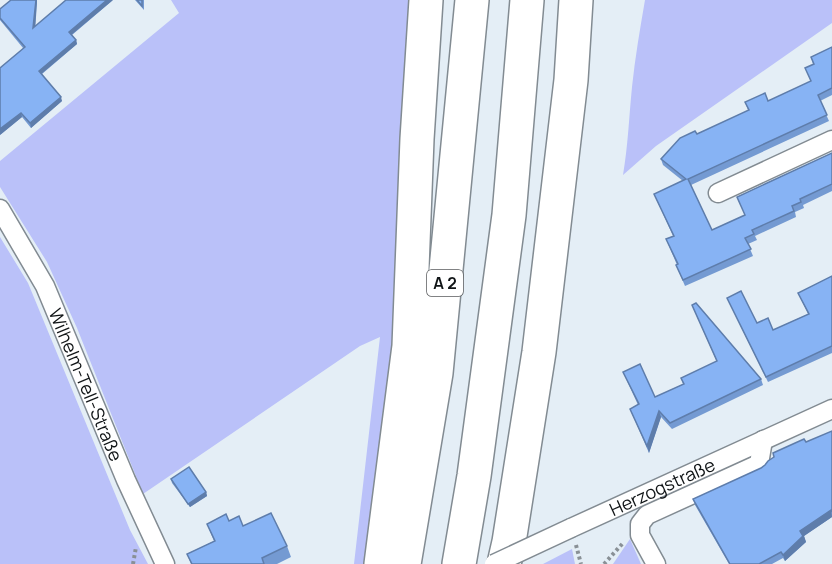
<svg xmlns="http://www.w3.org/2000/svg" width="832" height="564" viewBox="0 0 832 564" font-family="Manrope,sans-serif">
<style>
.green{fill:#bac1f9}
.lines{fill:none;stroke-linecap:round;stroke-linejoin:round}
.street-casing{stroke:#828b92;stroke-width:21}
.highway-casing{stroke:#828b92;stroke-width:36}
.path{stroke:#899096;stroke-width:4;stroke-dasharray:3 3;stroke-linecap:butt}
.street{stroke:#fff;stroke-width:18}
.highway{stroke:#fff;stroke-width:33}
.street-bridge-casing{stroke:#828b92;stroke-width:21;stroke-linecap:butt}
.street-bridge{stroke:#fff;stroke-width:18}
.wall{fill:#749ad2}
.shaded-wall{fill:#5e7dab}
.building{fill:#87b3f4;stroke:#5e7dab;stroke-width:1.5}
.labels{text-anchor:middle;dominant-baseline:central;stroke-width:6;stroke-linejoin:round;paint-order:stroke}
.shield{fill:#fff;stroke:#585a5c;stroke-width:1.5}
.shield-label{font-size:16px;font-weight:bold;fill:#101416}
.street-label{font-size:18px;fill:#101416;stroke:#fff}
</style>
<rect width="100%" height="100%" fill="#e4eef6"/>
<!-- green -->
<g class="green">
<path d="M171,0H412L391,401L371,564H354L380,337L360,346L143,494L77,328L47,262L0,187V161L179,13Z"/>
<path d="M645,0H832V23L656,146L623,175C628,146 629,117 632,87C635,58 640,29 645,0Z"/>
<path d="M0,237L28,283L130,530L148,564H0Z"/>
<path d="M630,539L641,564H613Z"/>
<path d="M572,549L575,564H543Z"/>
</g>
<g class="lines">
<defs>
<g id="street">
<path d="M718,193L832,140"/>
<path id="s1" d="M0,209L45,286L126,480L165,564"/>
<path id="s2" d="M571,528L832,409"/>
<path d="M656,564L640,535V524L647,515L759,464L763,440"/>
</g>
<g id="highway">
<path d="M381,564L409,346L417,139L426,0"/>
<path d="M404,564L436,373L472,0"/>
<path d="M459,564L474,476L509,215L527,0"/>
<path d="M504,564L509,542L539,352L571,80L576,0"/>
</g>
</defs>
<!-- street casing -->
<use href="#street" class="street-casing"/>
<!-- highway casing -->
<use href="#highway" class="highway-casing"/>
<!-- path -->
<g class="path">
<path d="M576,545L581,564"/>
<path d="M133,564L136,547"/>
<path d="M604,564L624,542"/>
</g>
<!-- street -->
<use href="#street" class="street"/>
<!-- highway -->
<use href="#highway" class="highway"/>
<defs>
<path id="street-bridge" d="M494,564L571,528"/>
</defs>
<!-- street-bridge casing -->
<use href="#street-bridge" class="street-bridge-casing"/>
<!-- street-bridge -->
<use href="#street-bridge" class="street-bridge"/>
</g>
<!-- wall -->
<g class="wall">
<path d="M11,0H37L35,26L113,0L72,35L76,40L77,44L42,74L62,101L31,128L22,117L0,135L23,48L0,20V9Z"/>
<path d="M135,0H144V10Z"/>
<path d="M832,47V95L820,101L829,121L691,185L712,230L745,215L737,197L832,153V191L803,205L804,208L795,212L796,217L755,236L757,240L748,244L753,256L685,286L676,265H677L666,239L673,236L654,194L683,181L663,165L661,159L748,110L745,102L768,101L811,81L813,64L811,57Z"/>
<path d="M832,276V353L768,382L727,298L757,323L773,330L808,314L798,293Z"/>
<path d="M692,305L761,379L763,385L672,429L661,417L649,453L630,409L638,405L623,372L655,397L683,384L681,378L717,362Z"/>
<path d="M832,431V517L804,536L806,542L785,561L783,558L772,564H729L695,505L693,499L761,468L806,442Z"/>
<path d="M171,479L206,492L207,496L190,507L172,483Z"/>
<path d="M229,521L243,526L287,546L291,557L277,564H191L187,554L214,541L207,524Z"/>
</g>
<!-- shaded-wall -->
<g class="shaded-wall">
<path d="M36,0H37V1L35,32L33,28Z"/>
<path d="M107,0H113L70,36L69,32Z"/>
<path d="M76,40L77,44L40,75L39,71Z"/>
<path d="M61,97L62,101L31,128L30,123Z"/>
<path d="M21,113L22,117L0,135V129Z"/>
<path d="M659,411L661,417L649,453L647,446Z"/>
<path d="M206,492L207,496L190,507L188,504Z"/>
<path d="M831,510L832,517L804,536L806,542L785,561L783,555L800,531Z"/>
</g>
<!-- building -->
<g class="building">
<path d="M11,0H36L33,28L66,0H107L69,32L76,40L39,71L61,97L30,123L21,113L0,129V68L25,47L0,18V9Z"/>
<path d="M137,0H142V6Z"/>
<path d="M832,47V88L818,95L827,115L688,179L712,230L745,215L737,197L832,153V185V184L800,199L801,202L792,206L794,211L752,230L754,234L745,238L751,249L683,280L676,265L678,264L666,239L674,236L654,194L686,179L661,159L680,138L695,131L697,134L749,110L745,102L765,93L768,101L811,81L805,68L814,64L811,57Z"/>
<path d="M832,276V346L766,377L727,298L741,291L757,323L768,318L773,330L809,314L798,293Z"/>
<path d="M696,303L761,379L670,423L659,411L647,446L630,409L639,404L623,372L640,364L655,397L684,384L681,378L717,361L692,305Z"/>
<path d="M832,431V512L831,510L800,531L803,536L783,555L781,552L759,564H730L693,499L761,468L765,465L768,461L774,457L773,453L804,439L806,442Z"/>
<path d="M189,467L206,492L188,504L171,479Z"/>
<path d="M271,513L287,546L262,558L264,564H192L187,554L215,541L207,524L226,514L229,521L239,516L243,526Z"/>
</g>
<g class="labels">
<!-- shield labels -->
<rect class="shield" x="427" y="270" width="36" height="26" rx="4.5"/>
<g class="shield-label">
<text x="445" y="283">A 2</text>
</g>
<!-- street labels -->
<g class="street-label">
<text stroke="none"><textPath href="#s1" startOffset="196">Wilhelm-Tell-Straße</textPath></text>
<text stroke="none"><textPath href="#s2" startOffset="100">Herzogstraße</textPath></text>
</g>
</g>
</svg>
